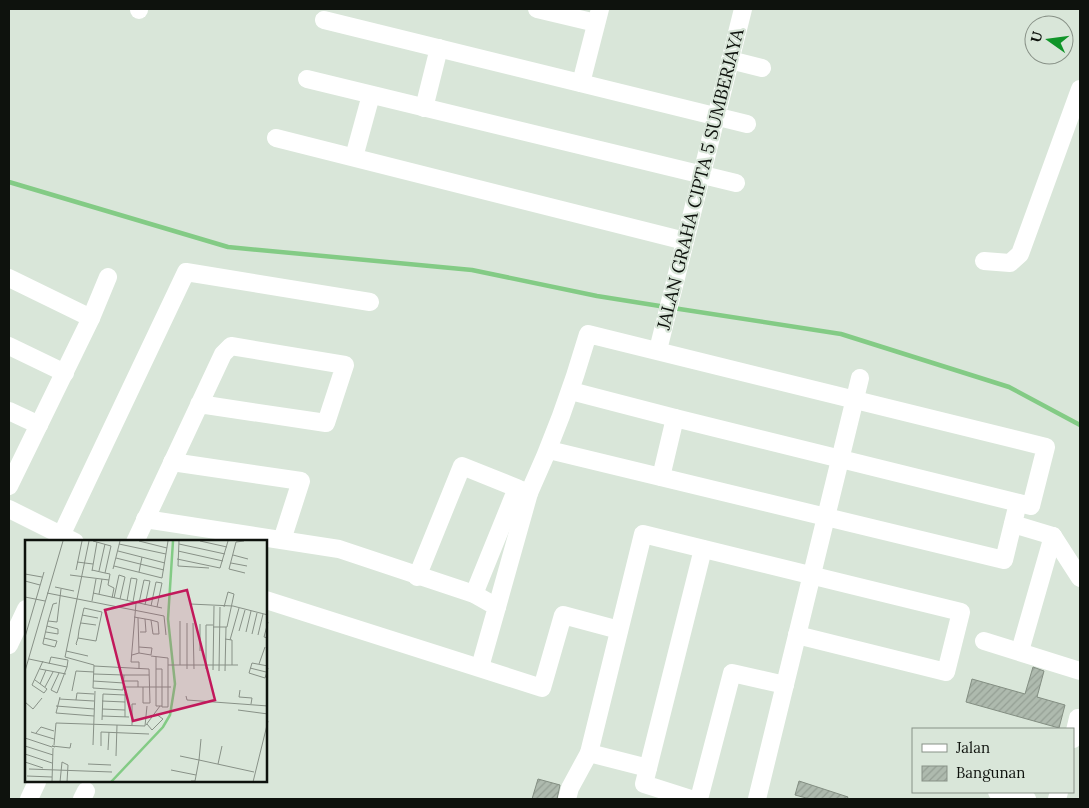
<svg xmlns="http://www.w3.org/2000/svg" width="1089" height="808" viewBox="0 0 1089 808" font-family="Lora,serif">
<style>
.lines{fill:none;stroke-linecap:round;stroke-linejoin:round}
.stream{stroke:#83cb85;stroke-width:4.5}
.building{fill:url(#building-hatch);stroke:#838e82}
.minor{stroke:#fff;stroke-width:18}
.labels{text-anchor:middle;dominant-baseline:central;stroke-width:4.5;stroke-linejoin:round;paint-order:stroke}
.street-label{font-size:18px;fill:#0e120d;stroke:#d9e6d9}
.inset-river{fill:none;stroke:#83cb85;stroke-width:2.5}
.inset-road{fill:none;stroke:#889187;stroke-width:1}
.view{fill:#c2185b;fill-opacity:0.15;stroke:#c2185b;stroke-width:2.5}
.inset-edge{fill:none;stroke:#0e120d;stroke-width:2.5}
</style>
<defs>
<pattern id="building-hatch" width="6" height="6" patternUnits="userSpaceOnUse" patternTransform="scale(1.25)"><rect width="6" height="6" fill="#aebaae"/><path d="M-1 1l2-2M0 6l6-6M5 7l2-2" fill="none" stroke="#949f94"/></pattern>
</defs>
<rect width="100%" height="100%" fill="#d9e6d9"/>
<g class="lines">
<!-- stream -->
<g class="stream">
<path d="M9,182L228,247L472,270L597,296L666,307"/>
<path d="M673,308L841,334L1009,387L1080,425"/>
</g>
</g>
<!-- building -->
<g class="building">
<path d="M1033,667L1044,671L1037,697L1065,705L1059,728L966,702L972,679L1025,694Z"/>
<path d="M538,779L560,785L557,799H532Z"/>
<path d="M799,781L848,797L847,799H810L795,795Z"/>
</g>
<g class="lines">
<!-- minor -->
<g class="minor">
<path d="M537,9L596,23"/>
<path d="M139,10V9"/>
<path d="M324,20L747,124"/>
<path d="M730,60L762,68"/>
<path d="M307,79L736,183"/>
<path d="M581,83L600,9"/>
<path d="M424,108L439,48"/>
<path d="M276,138L685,241"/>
<path d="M354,157L371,95"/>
<path d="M984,261L1010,263L1020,254L1080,89"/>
<path d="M9,278L91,318"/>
<path d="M9,346L65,373"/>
<path d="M658,350L743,9"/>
<path d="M571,391L675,418"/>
<path d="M9,411L39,425"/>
<path d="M549,450L1004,560L1018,503"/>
<path d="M172,462L301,481L282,540"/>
<path d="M9,486L91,318L108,277"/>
<path d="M529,493C553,441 572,389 588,334L1046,447L1031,506L675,418L661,477"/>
<path d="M9,509L75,542"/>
<path d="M145,519L339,549L474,594L497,607L480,667"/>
<path d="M1013,524L1053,536L1080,578"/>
<path d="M58,542L186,272L370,302"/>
<path d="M135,542L223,354L231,346L345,365L326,423L199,404"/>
<path d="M417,577L462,466L517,488L474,594"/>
<path d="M266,600L542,688L563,615L619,630"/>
<path d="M497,607L529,493L519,489"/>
<path d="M984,641L1080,671"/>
<path d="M9,645L26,609"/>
<path d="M1020,651L1053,536"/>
<path d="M1073,739L1078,718"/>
<path d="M589,753L648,768"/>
<path d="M997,792L1027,799"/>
<path d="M29,799L37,782"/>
<path d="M82,799L86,791"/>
<path d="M567,799L570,788L589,753L643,534L961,612L946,672L797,635"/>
<path d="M691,799L644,784L703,549"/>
<path d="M699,799L732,673L785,685"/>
<path d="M757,799L860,378"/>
<path d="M1057,799L1059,792"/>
</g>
</g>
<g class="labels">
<!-- street labels -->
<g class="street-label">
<text transform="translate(700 179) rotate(-76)">JALAN GRAHA CIPTA 5 SUMBERJAYA</text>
</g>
</g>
<!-- overview -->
<g transform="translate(25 540)">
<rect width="242" height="242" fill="#d9e6d9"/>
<path class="inset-river" d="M86,242L138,187L145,175L150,144L143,79L148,1"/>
<path class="inset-road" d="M64,1L40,117L69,125L68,148L98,150L99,135H124M114,1L142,8M154,1L153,26L184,28M175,1L202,7M219,1L211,2L204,29L220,33M94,4L141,14M154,4L200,14M93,11L140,23M153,11L198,21M208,15L223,19M91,18L139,30M152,19L195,28L203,1M52,22L68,24M206,23L222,26M89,26L137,38L143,1M88,29L95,1M51,30L57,1M67,30L80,33L86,6L68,1M67,31L72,2M74,31L80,4M114,32L117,17M80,33L85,34L83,45L89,48L87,58M0,34L17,37M45,35L84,40M0,41L15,45M30,47L49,51M22,53L139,76L141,95M68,53L137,68M74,54L77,39M0,57L20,61M89,58L94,35L100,37L95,59M67,61L71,39M102,61L106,38L112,39L108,62M32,63L28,64L23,81L32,82L36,49M111,63L106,122H114V129M114,63L119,40L125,41L120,65M165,64L208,66L243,75M126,66L131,42L137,43L132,67M57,75L73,78M109,77L126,80L133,82L134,94H128L126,80M243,82L239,97L243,98M56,83L71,85M162,83V129M168,83L169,129M175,84V111M188,87H202L209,54L203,52L199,67M214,91L220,70M21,92L33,94V89L22,86M115,92H121L120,79M221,92L226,71M227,94L232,73M233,95L238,74M0,97L19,32M19,98L32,101L30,107L18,104V103L23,81M200,99L207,100V125M205,100L214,68M52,105L51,104L53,98L54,90L59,68L77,72L71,101L53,98M41,111L63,116M114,113L126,115L127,108L114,107M107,115L114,113L113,78M126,116L143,118V167H137V129H131M131,117V166H137M4,119L42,127L32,153L26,150L34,133M24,124L26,117L43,120L42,127M234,124L240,107M143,125H213M155,125V81M69,126L124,129L125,163H118V147M243,126L227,123L224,133L240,138L243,128M225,128L241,132M15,129L41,134M181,129V85H188M188,130L189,66M0,131L38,1M194,131L195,67M200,131L201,87M69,134L99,135M10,140L22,149L19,153L7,145L18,121M68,141L99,143M99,141H113V147M15,144L21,130M20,147L28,132M98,147H146M215,150L214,157L227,158L226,164M47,151L51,131L69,132M161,156L162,160L243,166M35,157L31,173L69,176M34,159L69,161M51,160L52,153L69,154M77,161L100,162M0,162L8,169L17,158M31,166L69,169M77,169L100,170M213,170L243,174M77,176L104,177M100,177V152M77,180L78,154L100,155M122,184L127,190L138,179L131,174M107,185V164H111M121,185L135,166M6,192L29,199M11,193L16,187L29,191M0,198L27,207M176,199L174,220L229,232M29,205L31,183L120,186L122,166M68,205L70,151M0,206L28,215M76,206V192L124,194M30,207L27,206L45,208L46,203M83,210L84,192M0,214L27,223M91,216L92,185M155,216L174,220L170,241H166M0,222L18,228M63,224L86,225M193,224L197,206M4,229L87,232M146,230L171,235M2,236L27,237M27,242L28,208M35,242L37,222L43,225L42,242M228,242L243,181"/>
<path class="view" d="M162,50L190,160L108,181L80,70Z"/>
<rect width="242" height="242" class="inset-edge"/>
</g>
<!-- border -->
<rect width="1089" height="808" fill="none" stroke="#0e120d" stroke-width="20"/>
<!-- legend -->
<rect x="912" y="728" width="162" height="65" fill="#d9e6d9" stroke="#889187"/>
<rect x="922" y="744" width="25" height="8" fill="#ffffff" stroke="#889187"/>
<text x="956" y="753" font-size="15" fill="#0e120d">Jalan</text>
<rect x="922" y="766" width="25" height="15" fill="url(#building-hatch)" stroke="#889187"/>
<text x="956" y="778" font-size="15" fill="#0e120d">Bangunan</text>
<!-- north arrow -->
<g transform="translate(1049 40) rotate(284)"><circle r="24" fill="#d9e6d9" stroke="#889187"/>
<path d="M0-4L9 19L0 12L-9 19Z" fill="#109529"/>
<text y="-8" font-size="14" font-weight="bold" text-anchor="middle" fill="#0e120d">U</text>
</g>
</svg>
